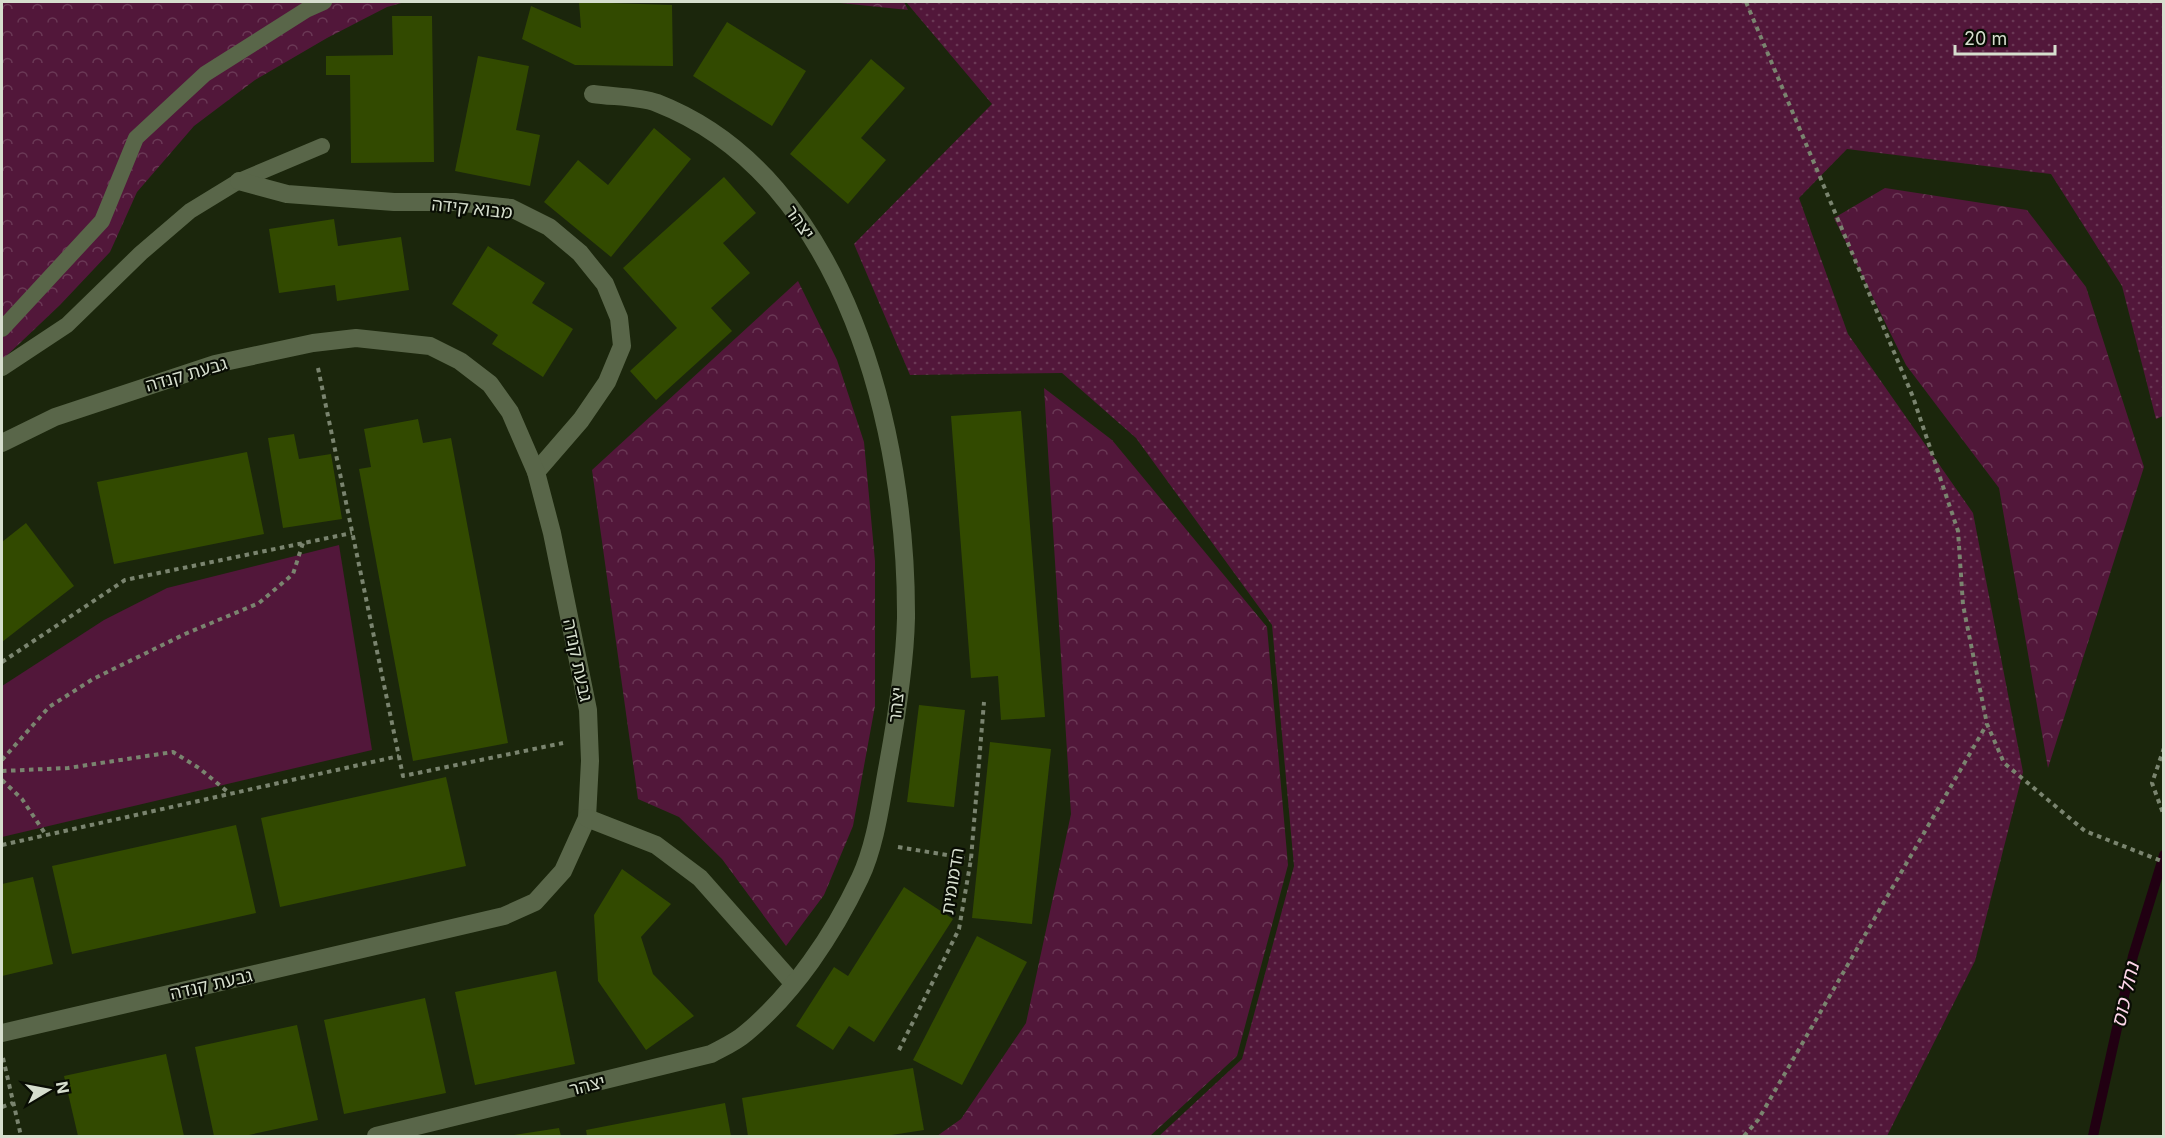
<svg xmlns="http://www.w3.org/2000/svg" width="2165" height="1138" viewBox="0 0 2165 1138" font-family="Inter,'Noto Sans Hebrew',sans-serif">
<style>
.grass{fill:url(#grass-dots)}
.forest{fill:url(#forest-crowns)}
.green{fill:#52173a}
.lines{fill:none;stroke-linecap:round;stroke-linejoin:round}
.stream{stroke:#210012;stroke-width:10}
.building{fill:#324a00}
.path{stroke:#7a846f;stroke-width:4;stroke-dasharray:4.5 4.5;stroke-linecap:butt}
.service{stroke:#596649;stroke-width:16}
.minor{stroke:#596649;stroke-width:18}
.labels{text-anchor:middle;dominant-baseline:central;stroke-width:4.5;stroke-linejoin:round;paint-order:stroke}
.street-label{font-size:18px;fill:#d6dece;stroke:#090d04}
.water-label{font-size:20px;font-style:italic;fill:#ffd7ea;stroke:#090d04}
</style>
<defs>
<pattern id="grass-dots" width="8" height="8" patternUnits="userSpaceOnUse" patternTransform="scale(1.5)"><rect width="8" height="8" fill="#52173a"/><path d="M2 2h.1M6 6h.1" fill="none" stroke="#6a3855" stroke-width="1.8" stroke-linecap="round"/></pattern>
<pattern id="forest-crowns" width="20" height="18" patternUnits="userSpaceOnUse" patternTransform="scale(1.5)"><rect width="20" height="18" fill="#52173a"/><path d="M2 6a3 3 0 1 1 6 0M12 15a3 3 0 1 1 6 0" fill="none" stroke="#6a3855"/></pattern>
</defs>
<rect width="100%" height="100%" fill="#1b260c"/>
<!-- grass -->
<path class="grass" d="M906,2H2163V416L2156,419L2122,286L2051,174L1847,149L1799,198L1848,334L1973,513L2023,772L1975,961L1887,1136H1159L1242,1059L1294,866L1272,625L1136,438L1062,373L910,375L854,244L992,104Z"/>
<!-- forest -->
<g class="forest">
<path d="M2,2H405L387,7L327,38L255,80L194,126L137,192L110,252L60,305L2,360Z"/>
<path d="M831,2H904L908,10Z"/>
<path d="M1885,188L2027,210L2086,287L2144,467L2048,768L1999,488L1906,365L1834,218Z"/>
<path d="M798,281L837,360L864,442L875,561V706L853,826L824,895L786,946L722,859L679,817L638,799L592,470Z"/>
<path d="M1044,388L1112,440L1267,627L1288,865L1237,1056L1150,1136H937L961,1119L1026,1023L1071,814Z"/>
</g>
<!-- green -->
<path class="green" d="M339,545L372,750L2,837V686L104,620L167,588Z"/>
<g class="lines">
<!-- stream -->
<path class="stream" d="M2093,1136L2133,956L2164,855"/>
</g>
<!-- building -->
<g class="building">
<path d="M579,2L672,5L673,66L575,65L522,39L531,6L581,28Z"/>
<path d="M392,16H432L434,162L351,163L350,75H326V56L393,55Z"/>
<path d="M727,22L806,71L772,126L693,76Z"/>
<path d="M478,56L529,66L516,130L540,135L530,186L455,171Z"/>
<path d="M871,59L905,88L861,138L886,160L848,204L790,154Z"/>
<path d="M654,128L691,159L611,257L544,202L578,160L608,185Z"/>
<path d="M724,177L756,213L723,243L750,273L711,308L732,331L656,400L630,371L677,328L623,268Z"/>
<path d="M334,219L338,246L401,237L409,290L337,301L335,285L279,293L269,229Z"/>
<path d="M488,246L545,283L532,303L573,329L543,377L492,344L498,335L452,304Z"/>
<path d="M1021,411L1045,717L1001,720L998,676L971,678L951,416Z"/>
<path d="M418,419L423,443L451,438L508,743L413,761L359,469L371,467L364,429Z"/>
<path d="M294,434L299,459L331,454L342,519L283,528L268,438Z"/>
<path d="M247,452L264,534L114,564L97,482Z"/>
<path d="M26,523L74,586L2,642V542Z"/>
<path d="M919,705L965,710L954,807L907,802Z"/>
<path d="M990,742L1051,749L1032,924L972,918Z"/>
<path d="M446,777L466,866L280,907L261,818Z"/>
<path d="M236,825L256,913L72,954L52,866Z"/>
<path d="M622,869L671,904L641,937L653,974L694,1016L646,1050L598,981L594,915Z"/>
<path d="M33,877L53,964L2,976V884Z"/>
<path d="M904,887L953,919L874,1042L849,1026L833,1050L796,1026L834,967L848,976Z"/>
<path d="M977,936L1027,962L962,1085L913,1060Z"/>
<path d="M556,971L575,1064L475,1085L455,992Z"/>
<path d="M425,998L446,1093L344,1114L324,1020Z"/>
<path d="M297,1025L318,1120L244,1136H214L195,1047Z"/>
<path d="M166,1054L184,1136H78L64,1076Z"/>
<path d="M913,1068L924,1130L885,1136H748L742,1098Z"/>
<path d="M725,1103L731,1136H587L586,1130Z"/>
<path d="M559,1128L561,1136H514V1135Z"/>
</g>
<g class="lines">
<!-- path -->
<g class="path">
<path d="M1746,2L1913,397L1958,531L1963,605L1987,724L2004,763L2085,831L2164,862"/>
<path d="M318,368L403,776L563,743"/>
<path d="M2,662L125,580L352,533"/>
<path d="M2164,748L2152,783L2164,816"/>
<path d="M2,760L49,707L93,679L185,634L259,603L293,574L303,543"/>
<path d="M2,771L68,768L173,752L199,768L229,793"/>
<path d="M2,780L22,799L46,835"/>
<path d="M2,845L399,756"/>
<path d="M898,847L971,859"/>
<path d="M899,1050L959,929L971,859L984,702"/>
<path d="M3,1058L21,1136"/>
<path d="M2,1107L13,1103"/>
<path d="M1744,1136L1758,1120L1987,724"/>
</g>
<!-- service -->
<g class="service">
<path d="M2,329L102,221L136,138L205,74L306,10L324,2"/>
<path d="M2,368L67,325L141,253L190,211L239,181L322,146"/>
</g>
<!-- minor -->
<g class="minor">
<path d="M239,181L287,194L394,202H455L511,208L549,227L580,253L605,284L619,318L622,346L607,382L581,420L536,472"/>
<path d="M2,443L55,417L215,364L313,343L356,338L430,346L460,361L490,384L510,412L536,472L552,533L588,710L590,761L587,818L563,871L535,902L504,916L2,1033"/>
<path d="M587,818L656,845L700,878L793,983"/>
<path d="M376,1136L711,1054C722,1048 736,1042 746,1033C794,993 833,935 860,878C876,844 881,801 888,764C896,720 905,663 906,618C907,436 847,177 657,103C638,96 613,97 593,94"/>
</g>
</g>
<g class="labels">
<!-- street labels -->
<g class="street-label">
<text transform="translate(472 208) rotate(6)">מבוא קידה</text>
<text transform="translate(800 222) rotate(55)">יצהר</text>
<text transform="translate(186 374) rotate(-16)">גבעת קנדה</text>
<text transform="translate(578 660) rotate(78)">גבעת קנדה</text>
<text transform="translate(896 705) rotate(-84)">יצהר</text>
<text transform="translate(952 881) rotate(-81)">הדמומית</text>
<text transform="translate(211 984) rotate(-13)">גבעת קנדה</text>
<text transform="translate(587 1085) rotate(-14)">יצהר</text>
</g>
<!-- water labels -->
<g class="water-label">
<text transform="translate(2125 995) rotate(-77)">נחל כוס</text>
</g>
</g>
<!-- border -->
<rect width="2165" height="1138" fill="none" stroke="#d6dece" stroke-width="6"/>
<!-- north arrow -->
<g transform="translate(48 1090) rotate(80)" stroke="#090d04" stroke-width="4.5" paint-order="stroke">
<path d="M0-4.5L10 22L0 15L-10 22Z" fill="#d6dece"/>
<text y="-9" font-size="16" font-weight="bold" text-anchor="middle" fill="#d6dece">N</text>
</g>
<!-- scale -->
<path d="M1955 45v9h100v-9" fill="none" stroke="#d6dece" stroke-width="3"/>
<text x="1964" y="45" font-size="18" fill="#d6dece" stroke="#090d04" stroke-width="4.5" paint-order="stroke">20 m</text>
</svg>
